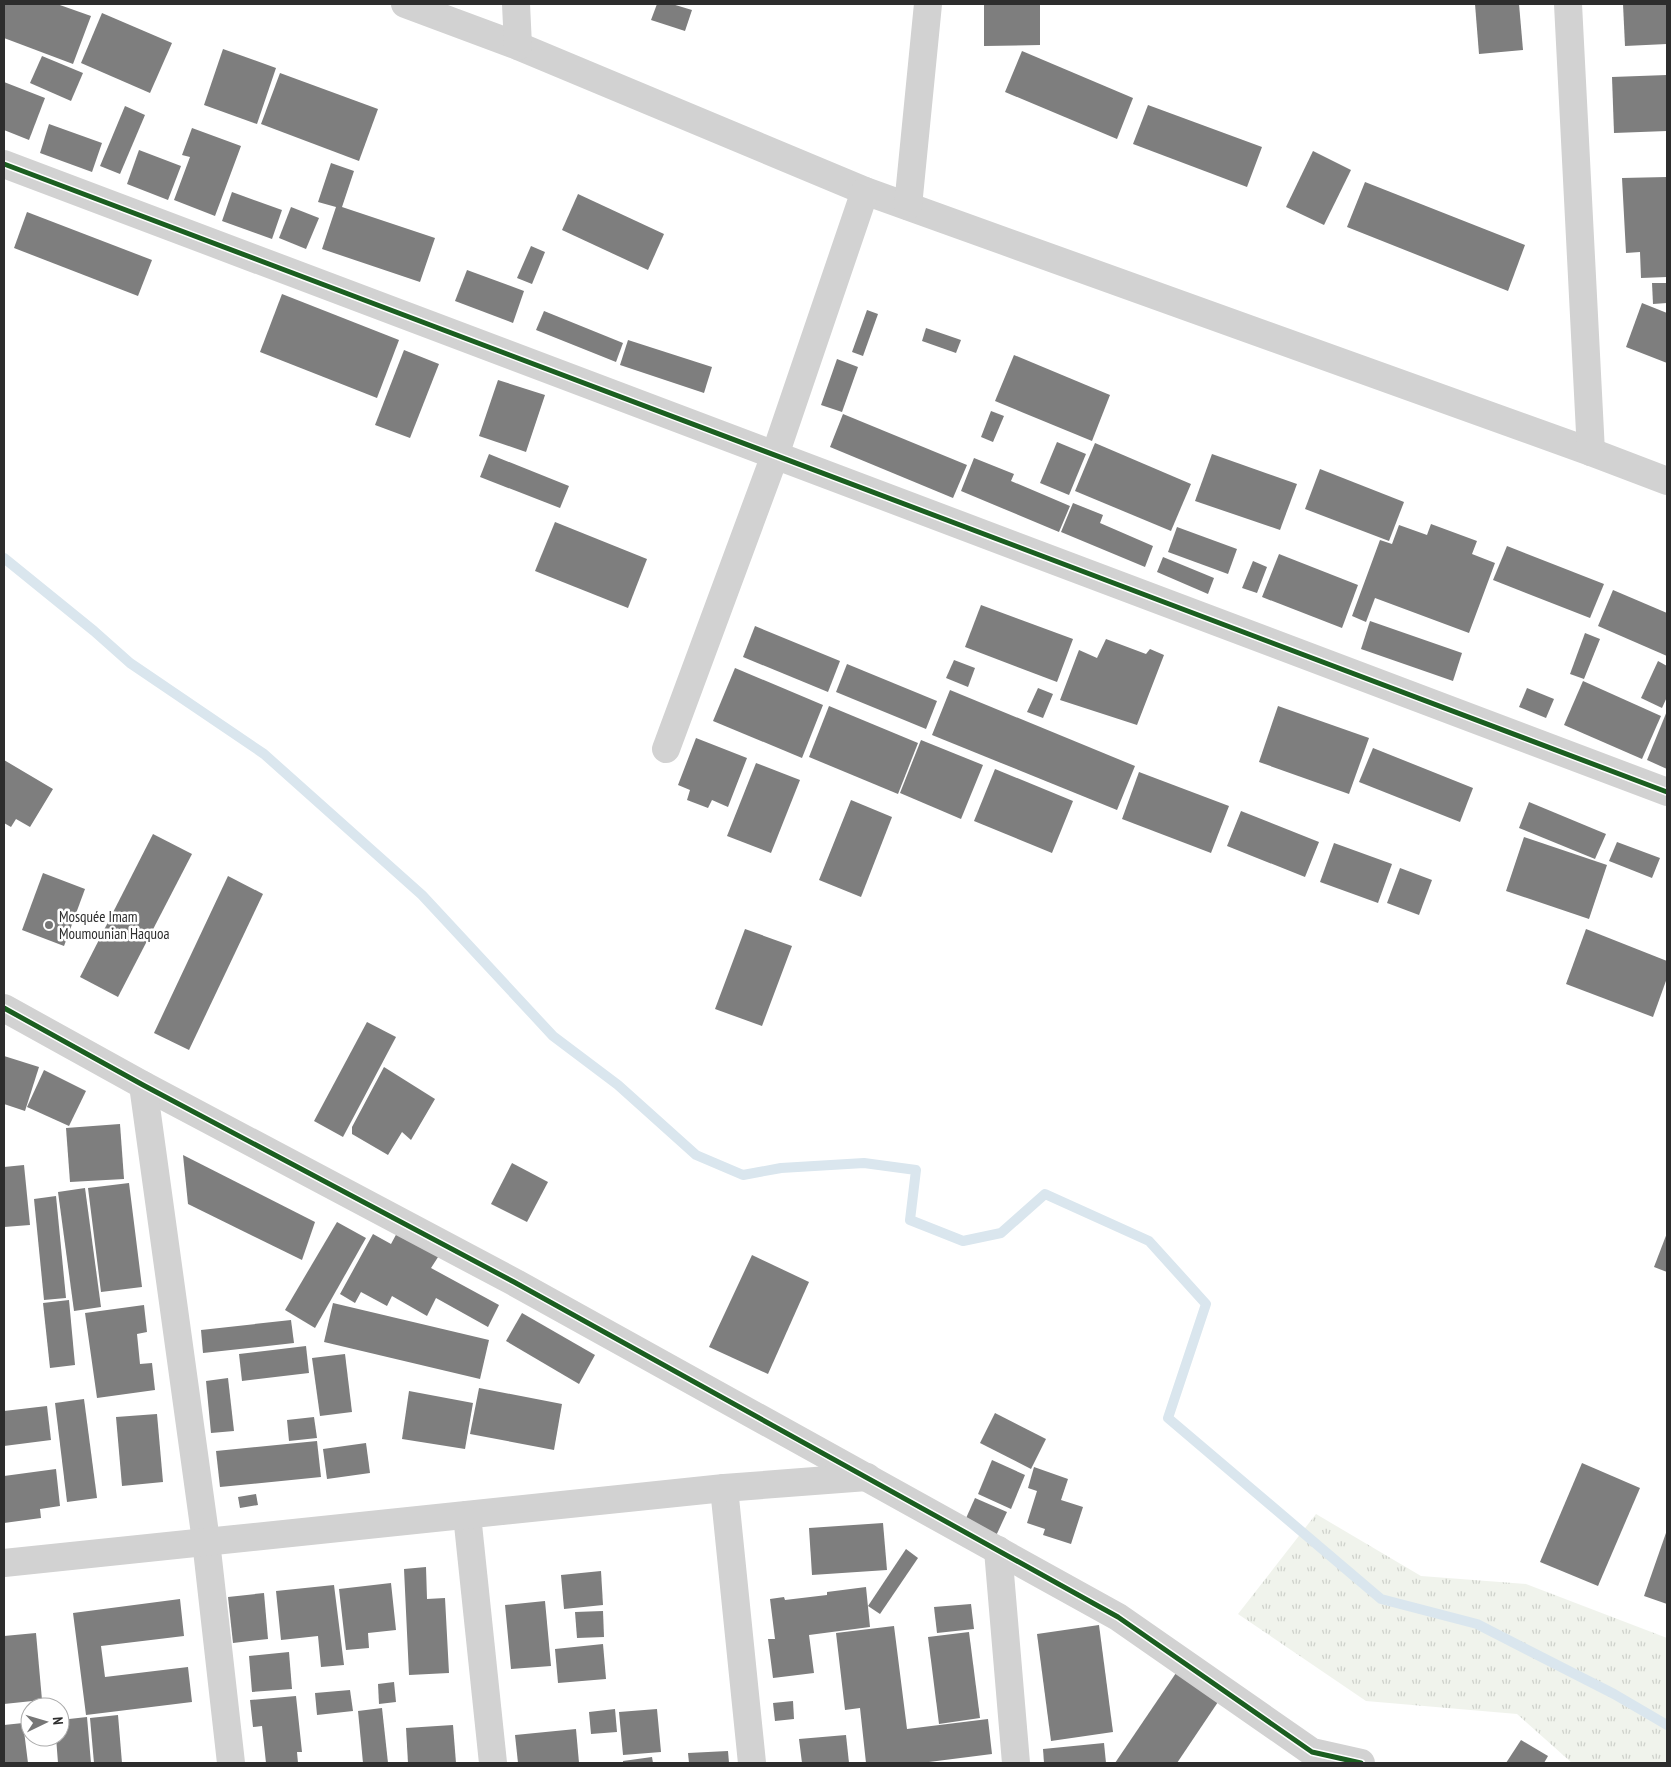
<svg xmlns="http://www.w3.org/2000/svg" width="1671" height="1767" viewBox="0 0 1671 1767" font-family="'PT Sans Narrow',sans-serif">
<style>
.grass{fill:url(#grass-tufts)}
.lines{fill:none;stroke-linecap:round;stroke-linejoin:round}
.stream{stroke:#dae6ee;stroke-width:10}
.building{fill:#7e7e7e}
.minor{stroke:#d2d2d2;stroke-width:28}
.cycleway-casing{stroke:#fff;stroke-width:8}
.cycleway{stroke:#1b5e20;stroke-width:5}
.poi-dot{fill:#767676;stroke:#fff;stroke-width:2}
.labels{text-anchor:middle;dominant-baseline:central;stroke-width:5;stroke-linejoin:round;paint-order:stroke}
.poi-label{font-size:15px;fill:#2d2d2d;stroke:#fff;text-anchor:start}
</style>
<defs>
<pattern id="grass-tufts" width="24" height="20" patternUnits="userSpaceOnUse" patternTransform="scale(1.25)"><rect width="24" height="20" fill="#f0f3ec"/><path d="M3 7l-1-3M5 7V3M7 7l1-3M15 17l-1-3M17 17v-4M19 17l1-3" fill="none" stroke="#ced1cb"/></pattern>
</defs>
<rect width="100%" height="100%" fill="#fff"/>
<!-- grass -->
<path class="grass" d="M1316,1514L1421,1576L1526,1584L1667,1638V1763H1572L1517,1714L1366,1701L1238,1614Z"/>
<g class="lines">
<!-- stream -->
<path class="stream" d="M4,558L94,631L130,663L264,754L422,895L553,1036L618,1085L696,1155L743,1175L781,1168L864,1163L916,1170L910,1220L963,1241L1001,1233L1045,1194L1149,1241L1206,1304L1168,1418L1381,1599L1477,1624L1614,1694L1667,1725"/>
</g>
<!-- building -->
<g class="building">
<path d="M4,4H57L91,16L73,64L4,38Z"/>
<path d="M657,4H672L692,10L685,31L651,20Z"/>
<path d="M984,4H1040V45L984,46Z"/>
<path d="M1475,4H1519L1523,50L1479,54Z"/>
<path d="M1623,4H1667V44L1625,46Z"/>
<path d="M102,13L172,43L150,93L81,63Z"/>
<path d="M223,49L276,68L257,124L204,105Z"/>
<path d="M1022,51L1133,98L1117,139L1005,92Z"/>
<path d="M42,56L83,73L71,101L30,83Z"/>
<path d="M280,73L378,109L359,161L261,124Z"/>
<path d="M1667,75V131L1614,133L1612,77Z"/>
<path d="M4,82L45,98L29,140L4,130Z"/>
<path d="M1148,105L1262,147L1247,187L1133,144Z"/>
<path d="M125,106L145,115L120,174L100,166Z"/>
<path d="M49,124L102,143L92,172L40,153Z"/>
<path d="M192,128L241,146L215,216L174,200L190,157L182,155Z"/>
<path d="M139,150L181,166L168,200L127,184Z"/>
<path d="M1313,151L1351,170L1324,225L1286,207Z"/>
<path d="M331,163L354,171L342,207L435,238L420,282L322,249L336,207L318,202Z"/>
<path d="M1667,177V277L1641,278L1640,252L1626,253L1622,178Z"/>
<path d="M1365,182L1525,245L1508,291L1347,227Z"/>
<path d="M232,192L282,210L272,239L222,221Z"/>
<path d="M578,194L664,234L648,270L562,230Z"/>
<path d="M291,207L319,218L306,249L279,238Z"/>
<path d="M27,212L152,260L138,296L14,248Z"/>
<path d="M531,246L545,252L532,284L517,278Z"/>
<path d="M467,270L524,291L513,323L455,301Z"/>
<path d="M1652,283H1667V303L1653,304Z"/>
<path d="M282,294L399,340L377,398L260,352Z"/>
<path d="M1642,303L1667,313V363L1626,347Z"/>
<path d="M867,310L878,314L863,356L852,352Z"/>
<path d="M544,311L623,343L616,362L536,330Z"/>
<path d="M926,328L961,340L956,353L922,341Z"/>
<path d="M628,340L712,367L704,393L620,365Z"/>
<path d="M404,350L439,364L410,438L375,425Z"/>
<path d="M1014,355L1110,395L1092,441L995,401Z"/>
<path d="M837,359L858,367L842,412L821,405Z"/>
<path d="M498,380L545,395L526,452L479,436Z"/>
<path d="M991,411L1004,416L993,442L981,437Z"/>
<path d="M843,414L967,465L953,498L830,447Z"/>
<path d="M1057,442L1086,454L1069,495L1040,483Z"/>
<path d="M1095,443L1191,484L1171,531L1075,491Z"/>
<path d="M489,454L569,486L560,508L480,477Z"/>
<path d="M1212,454L1297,484L1280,530L1195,501Z"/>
<path d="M974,458L1014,474L1011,481L1070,506L1059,532L961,491Z"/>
<path d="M1320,469L1404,502L1389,541L1305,509Z"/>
<path d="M1073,503L1103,515L1100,523L1153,546L1145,567L1061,532Z"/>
<path d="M555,522L647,559L628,608L535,571Z"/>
<path d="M1431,524L1477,541L1472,554L1495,563L1469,633L1375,598L1366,622L1352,616L1380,540L1392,544L1399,525L1427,535Z"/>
<path d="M1177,527L1237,549L1228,574L1168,552Z"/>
<path d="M1507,546L1604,584L1590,618L1493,580Z"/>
<path d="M1279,554L1358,585L1342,628L1262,597Z"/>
<path d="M1163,557L1214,578L1208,594L1157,572Z"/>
<path d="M1253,561L1267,567L1257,593L1242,588Z"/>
<path d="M1613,590L1667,613V656L1598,626Z"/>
<path d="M981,605L1073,639L1057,682L965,647Z"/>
<path d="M1370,621L1462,653L1453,681L1361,649Z"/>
<path d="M755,626L840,661L828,692L743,657Z"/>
<path d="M1585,633L1600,639L1584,679L1570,674Z"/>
<path d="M1106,639L1146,654L1150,649L1164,655L1137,725L1060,700L1079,650L1097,658Z"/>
<path d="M954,660L975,668L968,687L946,678Z"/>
<path d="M1658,661L1667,666V697L1662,708L1641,698Z"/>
<path d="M847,664L937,701L926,729L836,692Z"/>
<path d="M735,668L823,705L802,758L713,721Z"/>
<path d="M1583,681L1661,716L1642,759L1564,725Z"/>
<path d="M1038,688L1053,694L1043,718L1027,712Z"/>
<path d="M1527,688L1554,699L1546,718L1519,707Z"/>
<path d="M950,690L1135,766L1117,810L932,735Z"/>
<path d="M829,706L918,743L898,794L809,757Z"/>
<path d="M1278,706L1369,738L1349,794L1259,762Z"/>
<path d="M1667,711V769L1647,760Z"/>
<path d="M696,738L747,758L728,807L712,800L708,808L687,800L690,790L678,785Z"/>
<path d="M921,740L983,765L961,819L900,793Z"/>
<path d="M1373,748L1473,788L1460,822L1359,782Z"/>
<path d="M4,760L53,789L30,827L16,819L11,827L4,823Z"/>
<path d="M756,763L800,780L771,853L727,836Z"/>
<path d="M995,769L1073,801L1052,853L974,821Z"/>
<path d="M1139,772L1229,806L1211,853L1122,819Z"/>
<path d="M851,800L892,817L861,897L819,880Z"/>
<path d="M1529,802L1606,834L1595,859L1519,828Z"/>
<path d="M1241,811L1319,842L1305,877L1227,846Z"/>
<path d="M153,834L192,854L118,997L80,977Z"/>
<path d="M1524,837L1607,865L1589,919L1506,891Z"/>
<path d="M1617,842L1660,858L1652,878L1609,861Z"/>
<path d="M1334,843L1392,864L1378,903L1320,882Z"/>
<path d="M1400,868L1432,880L1419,915L1387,903Z"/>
<path d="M43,873L85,889L64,946L22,930Z"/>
<path d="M228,876L263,894L189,1050L154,1033Z"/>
<path d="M745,929L792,946L762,1026L715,1009Z"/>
<path d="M1586,929L1667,961V978L1653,1017L1566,984Z"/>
<path d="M367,1022L396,1037L343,1137L314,1121Z"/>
<path d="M4,1056L39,1067L25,1111L4,1104Z"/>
<path d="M384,1067L435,1099L411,1140L402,1132L388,1155L352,1134V1127Z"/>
<path d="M44,1070L86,1091L69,1126L27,1107Z"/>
<path d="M120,1124L124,1179L70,1182L66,1128Z"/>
<path d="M183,1155L315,1222L302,1260L188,1204Z"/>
<path d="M512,1163L548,1182L527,1222L491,1204Z"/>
<path d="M24,1165L30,1225L4,1227V1167Z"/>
<path d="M129,1183L142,1287L101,1292L88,1188Z"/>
<path d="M85,1188L101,1307L74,1311L58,1192Z"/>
<path d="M56,1196L66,1298L44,1300L34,1199Z"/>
<path d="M337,1222L366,1238L315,1328L285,1310Z"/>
<path d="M398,1231L440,1254L431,1268L499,1305L488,1327L436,1298L427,1316L392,1296L387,1306L361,1292L355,1303L340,1294L373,1234L391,1244Z"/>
<path d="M1667,1233V1272L1654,1267Z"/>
<path d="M752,1255L809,1282L768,1374L709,1347Z"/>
<path d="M69,1300L75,1365L50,1368L43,1303Z"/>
<path d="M333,1303L489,1340L480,1379L324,1342Z"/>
<path d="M144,1305L147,1332L137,1334L140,1364L152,1363L155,1390L97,1398L85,1313Z"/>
<path d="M522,1313L595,1355L579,1384L506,1341Z"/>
<path d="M291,1320L294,1343L203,1353L201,1330Z"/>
<path d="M306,1346L309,1373L242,1381L239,1354Z"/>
<path d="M345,1354L352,1412L320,1416L312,1358Z"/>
<path d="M228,1378L234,1431L211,1433L206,1381Z"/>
<path d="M479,1388L562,1404L554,1450L470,1434Z"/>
<path d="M409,1391L473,1403L465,1449L402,1439Z"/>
<path d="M84,1399L97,1498L67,1502L55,1403Z"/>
<path d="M47,1406L51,1440L4,1446V1411Z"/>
<path d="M995,1413L1046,1439L1031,1469L980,1443Z"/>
<path d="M157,1414L163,1482L122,1486L116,1417Z"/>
<path d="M314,1417L317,1438L289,1441L287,1420Z"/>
<path d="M317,1441L321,1477L220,1487L216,1451Z"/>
<path d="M366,1443L370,1473L327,1479L323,1449Z"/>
<path d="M992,1460L1025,1475L1011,1509L978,1494Z"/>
<path d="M1582,1463L1640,1488L1598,1586L1540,1562Z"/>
<path d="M1034,1467L1068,1479L1061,1500L1083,1507L1071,1544L1043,1535L1045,1529L1027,1523L1037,1491L1028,1488Z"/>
<path d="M56,1469L60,1506L40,1509L41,1518L4,1523V1476Z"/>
<path d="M256,1494L258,1505L240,1508L238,1497Z"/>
<path d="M975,1498L1007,1512L995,1538L963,1525Z"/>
<path d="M883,1523L887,1570L812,1575L809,1528Z"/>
<path d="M1667,1530V1604L1644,1596Z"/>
<path d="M906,1549L918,1558L880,1614L868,1606Z"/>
<path d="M426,1567L427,1599L445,1598L449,1673L409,1675L404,1569Z"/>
<path d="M601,1571L603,1605L564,1609L561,1575Z"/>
<path d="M391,1583L396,1630L368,1633L369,1648L346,1650L339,1589Z"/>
<path d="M334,1585L344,1665L321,1667L318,1636L281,1640L276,1591Z"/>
<path d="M866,1587L870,1627L809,1635L814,1673L773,1678L768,1639H775L770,1599L784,1597L785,1600L827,1595V1592Z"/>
<path d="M264,1593L268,1639L233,1643L228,1597Z"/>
<path d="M180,1599L184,1636L101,1646L105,1677L188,1667L192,1702L86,1715L73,1613Z"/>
<path d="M545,1601L551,1666L511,1669L505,1605Z"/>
<path d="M971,1604L974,1629L937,1633L934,1607Z"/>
<path d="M603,1611L604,1637L577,1638L575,1612Z"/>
<path d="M1099,1625L1113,1732L1051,1741L1037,1634Z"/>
<path d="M894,1626L907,1729L988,1719L992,1754L921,1763H866L860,1708L845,1710L836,1633Z"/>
<path d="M969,1632L980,1718L939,1724L928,1637Z"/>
<path d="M36,1633L42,1700L4,1704V1636Z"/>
<path d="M603,1644L606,1679L558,1683L555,1649Z"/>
<path d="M289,1652L292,1689L252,1692L249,1656Z"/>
<path d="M1176,1673L1218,1702L1177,1763H1115Z"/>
<path d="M394,1682L396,1702L379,1704L378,1684Z"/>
<path d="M350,1690L353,1711L317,1715L315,1693Z"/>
<path d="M296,1696L302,1752H297L298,1763H266L262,1726L253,1727L250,1700Z"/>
<path d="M793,1701L794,1719L775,1721L773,1703Z"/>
<path d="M382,1708L388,1763H363L358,1711Z"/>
<path d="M615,1709L617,1732L591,1734L589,1712Z"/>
<path d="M657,1709L661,1752L623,1755L619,1712Z"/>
<path d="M118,1715L122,1763H94L90,1718Z"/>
<path d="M87,1717L91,1763H58L56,1737H60V1720Z"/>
<path d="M23,1723L28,1763H4V1725Z"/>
<path d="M453,1725L456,1763H408L406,1728Z"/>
<path d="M576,1729L579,1763H518L515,1735Z"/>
<path d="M846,1735L849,1763H802L799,1739Z"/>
<path d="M1521,1740L1548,1756L1544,1763H1506Z"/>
<path d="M1104,1743L1106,1763H1044L1043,1749Z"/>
<path d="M728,1751L729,1763H689L688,1753Z"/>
<path d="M652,1757L653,1763H623V1761Z"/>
</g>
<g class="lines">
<!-- minor -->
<g class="minor">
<path d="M405,4L518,46L865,191L1591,452L1667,481"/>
<path d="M516,4L518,46"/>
<path d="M1568,4L1591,452"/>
<path d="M4,164L1667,792"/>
<path d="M908,206L928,4"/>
<path d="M666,749L775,455L865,191"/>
<path d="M4,1008L143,1085L514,1282L1118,1617L1312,1752L1361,1763"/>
<path d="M143,1085L206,1541L231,1763"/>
<path d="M724,1488L752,1763"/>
<path d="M467,1515L493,1763"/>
<path d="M998,1550L1016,1763"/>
<path d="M4,1563L724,1488L867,1477"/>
</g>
<defs>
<g id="cycleway">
<path d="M4,164L1667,792"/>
<path d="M4,1008L143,1085L514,1282L1118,1617L1312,1752L1361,1763"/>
</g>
</defs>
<!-- cycleway casing -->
<use href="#cycleway" class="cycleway-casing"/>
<!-- cycleway -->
<use href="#cycleway" class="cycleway"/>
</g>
<!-- markers -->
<circle class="poi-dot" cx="49" cy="925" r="5"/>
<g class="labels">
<!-- poi labels -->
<g class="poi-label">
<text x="59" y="916">Mosquée Imam<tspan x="59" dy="17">Moumounian Haquoa</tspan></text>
</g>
</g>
<!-- border -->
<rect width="1671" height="1767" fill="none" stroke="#2d2d2d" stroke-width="10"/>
<!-- north arrow -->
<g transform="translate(45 1722) rotate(85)"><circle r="24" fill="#ffffff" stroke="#ababab"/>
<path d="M0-4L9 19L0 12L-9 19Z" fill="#767676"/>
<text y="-8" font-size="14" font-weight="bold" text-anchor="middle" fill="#2d2d2d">N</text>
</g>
</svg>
